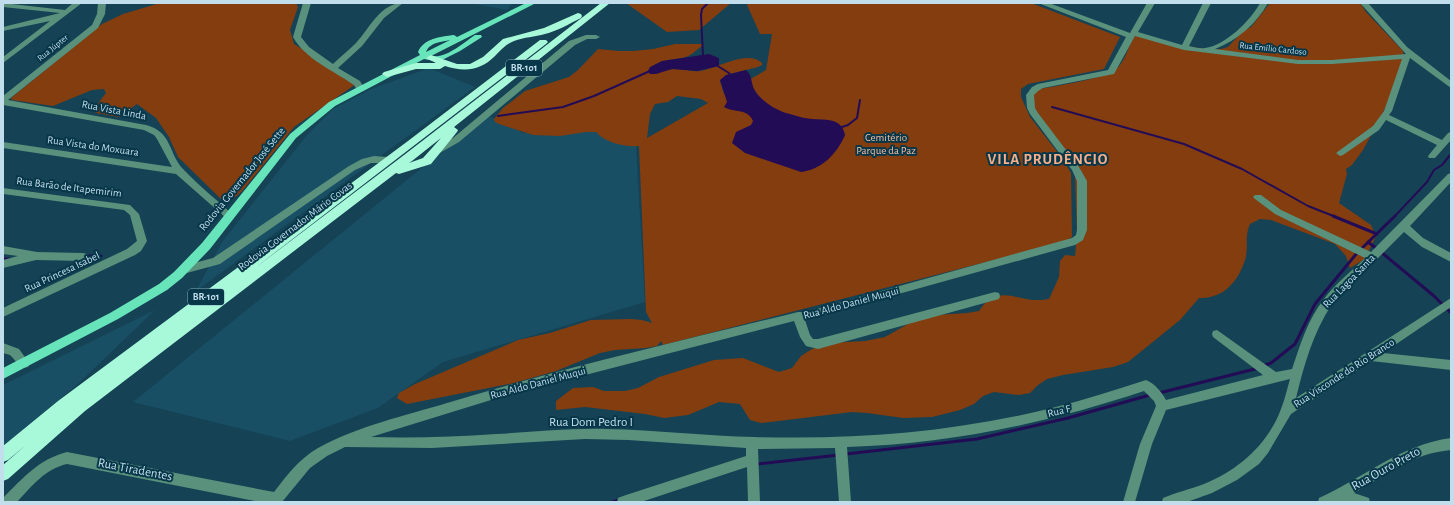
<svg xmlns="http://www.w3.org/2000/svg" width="1454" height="505" viewBox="0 0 1454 505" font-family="'Alegreya Sans',sans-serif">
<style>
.built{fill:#184f64}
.green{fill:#843d0f;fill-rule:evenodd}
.water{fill:#230c56}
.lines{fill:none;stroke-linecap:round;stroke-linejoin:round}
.stream-far1{stroke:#230c56;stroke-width:2}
.stream{stroke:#230c56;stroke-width:3}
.minor{fill:#59917c;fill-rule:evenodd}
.major{fill:#68e4ba;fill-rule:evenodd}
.highway{fill:#a8f9da;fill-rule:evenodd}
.labels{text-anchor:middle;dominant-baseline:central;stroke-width:4;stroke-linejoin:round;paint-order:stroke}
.far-street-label{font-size:9px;fill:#c2deec;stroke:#073749}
.shield{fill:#073749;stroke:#8aacbb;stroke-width:1}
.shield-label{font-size:10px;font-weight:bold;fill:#c2deec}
.street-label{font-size:11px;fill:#c2deec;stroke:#073749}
.park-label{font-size:11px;fill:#f2bda2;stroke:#073749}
.near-street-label{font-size:13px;fill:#c2deec;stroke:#073749}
.district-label{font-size:15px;font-weight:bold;letter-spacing:1px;fill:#f8af89;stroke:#073749}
</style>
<rect width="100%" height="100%" fill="#154254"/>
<!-- built -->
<g class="built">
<path d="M470,3H513L507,10Z"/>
<path d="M429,68L475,87L196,291L222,242L307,135L333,109L371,89Z"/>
<path d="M487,115L523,133L604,125L636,146L645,302L443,362L378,408L290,441L133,402Z"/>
<path d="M155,310L79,383L3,446V385Z"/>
</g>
<!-- green -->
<g class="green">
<path d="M160,3H296L298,7L290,30L294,44L356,82V84L294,127L243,190C236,197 232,201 222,200L178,157L169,137L156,118L137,104L119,117L96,113L93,110L106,93L104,89L92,90L53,106L12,100L11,98L102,24L123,14Z"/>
<path d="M626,3H731L699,30L667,32Z"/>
<path d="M748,3H1031L1120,37L1104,69L1028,84L1021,89V97L1030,117L1062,158L1071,173L1072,237L1064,242L663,345L661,341L657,346L646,348L615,350L600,353L556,371L514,383L407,404L397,398L399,393L415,384L518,340L550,333L591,320L631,319L642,320L652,323L646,312L639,146C624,147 606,143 596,132H586L560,136L533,135L499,124L495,122L494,119L503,108L525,91L569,77L578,70L598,49L619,51H633L653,49L675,44H702V46C696,50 692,55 686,57C670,61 660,58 648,71L650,74C659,74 666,69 675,69C683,69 691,72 700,71C716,69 748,49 762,63V65L758,67L726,75L720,81L724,94L766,70L772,34H760L747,5ZM677,96L701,99L708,103L647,138L650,114L655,104L668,102Z"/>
<path d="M1270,3H1360L1366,12L1403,51L1404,58L1388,102L1380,119L1363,150L1352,165L1346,169L1347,174L1339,203L1371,225L1376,236L1365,259L1350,268L1346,256L1335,244L1271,220L1260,219L1250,224C1244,238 1249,247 1245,260C1238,282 1223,299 1199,298L1180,320L1128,362L1113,367L1063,375L1047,379L1038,385L1030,393L1019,395L994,392L983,396L974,404L960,410L932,417L903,418L867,413L852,412L761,423L750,420L740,404L719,402L688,415L664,418L645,414L585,407L556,410V401L573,388L593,387L604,391H625L638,388L659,377L714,360L743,358L779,372L792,368L801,356L812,349L829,343L865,341L885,337L915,320L936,315L967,313L979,311C995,287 1009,297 1033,300C1038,300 1044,300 1049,299L1059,277L1060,261L1065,255L1075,256L1077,235L1075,174L1036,111L1032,100L1034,90C1053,86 1111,79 1120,65C1127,56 1129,43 1136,35L1175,45L1207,49H1221L1228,47L1243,31L1251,27Z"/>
</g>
<!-- water -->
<g class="water">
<path d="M709,54L719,58V65L715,67L697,71L672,69L656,74H650L648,71L650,67L662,61Z"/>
<path d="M746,70C752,75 751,82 754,89C760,100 774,109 786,113C794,115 805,119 813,119C827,120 842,118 845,135C837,154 821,170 801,172L745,153L732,143L736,132L751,125L753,121C748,108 734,113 724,107L727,102L720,80L726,75Z"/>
</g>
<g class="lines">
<!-- stream-far1 -->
<g class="stream-far1">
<path d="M703,56L701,15L702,9L708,3"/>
<path d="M716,65L729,73L731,76"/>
<path d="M1052,107L1184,144L1242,169L1308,206L1336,217"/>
<path d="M498,116L563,107L594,96L650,71"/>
<path d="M839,128L848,125L857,118L860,100"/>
<path d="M1394,217L1427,182L1434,170L1442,165L1451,154"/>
</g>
<!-- stream -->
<g class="stream">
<path d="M1333,216L1377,234"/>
<path d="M1368,242L1377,249"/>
<path d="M1381,252L1434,296L1451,313"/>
<path d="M85,256H101"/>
<path d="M3,259H9"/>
<path d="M1263,366L1271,363L1295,344L1315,304L1357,253L1395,216"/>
<path d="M1159,393L1259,368"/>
<path d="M846,454L977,439L1068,418L1150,395"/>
<path d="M757,464L839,455"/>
<path d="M612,502L619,500"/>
</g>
<!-- minor -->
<g class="minor">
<path d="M3,3L65,10L73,3H82L3,63V57L50,21L3,31V27L60,13L3,7Z"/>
<path d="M98,3H106L105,14L98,28L8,100L146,125C173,132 168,154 184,170C199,186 216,199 232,214L234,216L232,218H226L176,174L3,148V142L172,167L157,139L154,135L144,130L3,105V96L92,25L97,14Z"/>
<path d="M303,3H311L301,37L309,47L333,64C340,57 349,50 356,43C370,28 380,3 403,3L384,18L362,46L338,68L360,81L364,88L363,90H357L354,85C334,71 305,59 293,37Z"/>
<path d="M1038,3H1049L1130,33L1147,3H1155L1138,32L1182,45L1203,3H1211L1189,46C1194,47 1200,49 1205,48C1225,46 1251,20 1260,3H1268C1256,24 1238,40 1215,49L1298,60H1332L1406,54L1360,3H1368L1407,47L1451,81V88L1410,58L1392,111L1389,115L1442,140L1448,133L1451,132V140L1435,158H1429L1428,156L1437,145L1386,120L1379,130L1343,155L1340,156L1336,153L1373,126L1384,111L1402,59L1332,64H1298L1184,50L1135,36L1114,74L1043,88L1038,91L1034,95L1035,108L1038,113L1079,167L1087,181V230L1083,240L1075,245L805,320L810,335L813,339H818L995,292L999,293L1000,296L999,299L818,349L806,346L800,337L794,321L504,396L371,437C413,438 455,437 496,434C533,432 570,428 606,429C656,430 706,436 755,437C855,440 955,432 1052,408C1084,400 1115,390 1146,380C1154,383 1162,392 1166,400L1263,375L1213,337L1212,334L1213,331L1217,330L1276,372L1292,369C1300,345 1308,319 1324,299C1335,284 1352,271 1365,258L1275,214L1255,199L1253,197L1255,195H1261L1281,210L1371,252L1448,174L1451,173V182L1410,226L1423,238L1451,253V262L1422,247L1404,232L1332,304C1313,333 1304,365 1296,398L1451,298V307L1383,353L1451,360V370L1371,361L1291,414L1268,453L1259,464L1237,480L1212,493L1187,502H1162L1163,498C1177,492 1191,489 1204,484C1239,470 1268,444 1281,409C1285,399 1287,389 1290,379L1166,410L1152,444L1135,502H1123L1140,444L1156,406L1154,401L1144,391C1048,423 949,444 847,447L851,502H839L835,448L758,449L760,502H748L747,467L641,502H617L618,498L623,496L746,456V448L628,440L585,439L432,448L345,447L327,456L310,468L282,502H260L67,464C45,469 32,486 17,502H3V498C23,478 39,459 67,452L274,492C287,475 299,459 318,448C358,426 404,416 447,403C562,368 681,341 798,312H806L1072,238L1076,235L1077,230V181L1072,170L1030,114L1027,108L1026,95L1032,87L1038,84L1108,70L1126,37Z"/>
<path d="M586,35H596L600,37L596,39H587L575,45L459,142L438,154H432L431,152L432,150L453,138L569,41Z"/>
<path d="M374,156L388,157L392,160L388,163H371L355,170L220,264L183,274L179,273L178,270L179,267L213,258L349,166L362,159Z"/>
<path d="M3,188L130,205L139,214L147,241L141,251L135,255L3,317V308L127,249L137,241L130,215L124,210L3,194Z"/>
<path d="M3,246L37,252L83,253L87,254L88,257L87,260L83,261L36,260L3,268V260L18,256L3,254Z"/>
<path d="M3,343L19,349L30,364L28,367C19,370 18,363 12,357C10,354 6,354 3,353Z"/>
<path d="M1451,438V450C1410,454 1388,474 1354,493L1369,498L1370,502H1318L1319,498C1365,477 1400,445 1451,438Z"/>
</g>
<!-- major -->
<path class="major" d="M526,3H536L431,56C446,59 463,43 475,35H481L482,37L460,51L444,59L434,61L424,59L335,106L296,138L210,249L182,278L167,290L118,319L3,379V368L110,313L159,284L174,272L202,243L290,134L329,102L420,55L418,52C424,38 440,37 454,35L457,37ZM450,40L426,52C430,42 442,42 450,40Z"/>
<!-- highway -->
<g class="highway">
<path d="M601,3H610L454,127L458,130L457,132L431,164L399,174L396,173L85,411L8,479L3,481V465L26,445L8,460L3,462V446L58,401L408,141L540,40H546L548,42L546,44L251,271L404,155ZM441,138L423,158L409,163L412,161Z"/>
<path d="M578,13L581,14L582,16L581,18C569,24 557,31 545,34C535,37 524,37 514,41C506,44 501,50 495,56C480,71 464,72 445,66L440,69H416L387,77L382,74L384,72L416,63H436L426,58L431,55L457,64H470L483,57L503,39L544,28Z"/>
</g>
</g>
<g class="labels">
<!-- far-street labels -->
<g class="far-street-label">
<text transform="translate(53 48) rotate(-39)">Rua Júpter</text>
<text transform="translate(1273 49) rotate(6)">Rua Emílio Cardoso</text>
</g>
<!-- shield labels -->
<g class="shield">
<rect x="506" y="60" width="36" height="16" rx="3"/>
<rect x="188" y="289" width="36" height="16" rx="3"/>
</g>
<g class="shield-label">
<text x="524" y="68">BR-101</text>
<text x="206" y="297">BR-101</text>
</g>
<!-- street labels -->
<g class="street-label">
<text transform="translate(114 110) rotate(11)">Rua Vista Linda</text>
<text transform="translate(93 146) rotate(8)">Rua Vista do Moxuara</text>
<text transform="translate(242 179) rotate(-51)">Rodovia Governador José Sette</text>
<text transform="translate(69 187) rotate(7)">Rua Barão de Itapemirim</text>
<text transform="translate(295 226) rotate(-37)">Rodovia Governador Mário Covas</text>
<text transform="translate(62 272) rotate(-25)">Rua Princesa Isabel</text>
<text transform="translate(1349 281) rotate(-46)">Rua Lagoa Santa</text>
<text transform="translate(851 303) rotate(-15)">Rua Aldo Daniel Muqui</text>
<text transform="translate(1344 373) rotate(-33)">Rua Visconde do Rio Branco</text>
<text transform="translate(538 383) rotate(-15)">Rua Aldo Daniel Muqui</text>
<text transform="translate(1059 411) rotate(-14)">Rua F</text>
</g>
<!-- park labels -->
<g class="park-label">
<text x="886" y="137">Cemitério<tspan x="886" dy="13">Parque da Paz</tspan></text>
</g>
<!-- near-street labels -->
<g class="near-street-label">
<text x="591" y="422">Rua Dom Pedro I</text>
<text transform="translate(1386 469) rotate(-29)">Rua Ouro Preto</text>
<text transform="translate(135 470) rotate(11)">Rua Tiradentes</text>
</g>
<!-- district labels -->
<g class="district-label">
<text x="1048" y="159">VILA PRUDÊNCIO</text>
</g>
</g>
<!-- border -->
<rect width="1454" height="505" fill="none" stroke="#c2deec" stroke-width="8"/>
</svg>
